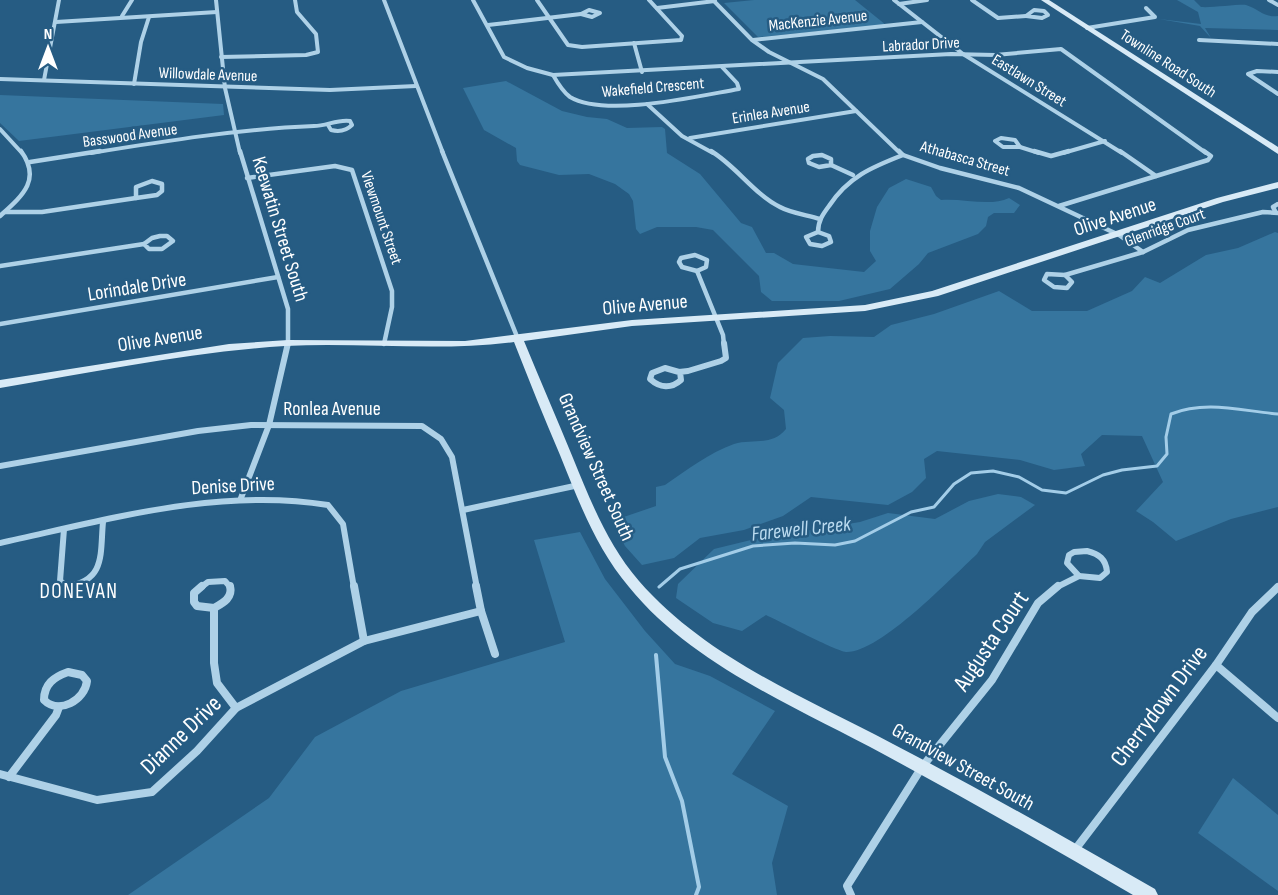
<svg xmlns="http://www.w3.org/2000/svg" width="1278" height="895" viewBox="0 0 1278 895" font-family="'Sofia Sans Condensed',sans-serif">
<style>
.green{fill:#36759e}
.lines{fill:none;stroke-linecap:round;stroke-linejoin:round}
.stream-far1{stroke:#a3cde8;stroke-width:3}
.stream{stroke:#a3cde8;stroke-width:4}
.street-far3{stroke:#aed1e7;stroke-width:4}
.street-far2{stroke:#aed1e7;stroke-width:4.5}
.street-far1{stroke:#aed1e7;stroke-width:6}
.street{stroke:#aed1e7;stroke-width:8}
.secondary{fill:#d8eaf6;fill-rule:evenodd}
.labels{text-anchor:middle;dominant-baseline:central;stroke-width:5;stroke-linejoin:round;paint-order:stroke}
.far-street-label{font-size:16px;fill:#fff;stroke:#265c83}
.street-label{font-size:20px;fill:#fff;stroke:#265c83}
.water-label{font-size:21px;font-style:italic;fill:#badaef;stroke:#265c83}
.neighbourhood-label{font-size:21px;letter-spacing:1.5px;fill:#fff;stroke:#265c83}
.near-street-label{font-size:24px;fill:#fff;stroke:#265c83}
</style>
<rect width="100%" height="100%" fill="#265c83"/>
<!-- green -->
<g class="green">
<path d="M754,0H855L886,25L758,37L724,3Z"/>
<path d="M1177,0H1194L1201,7C1211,8 1240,4 1246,5C1259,9 1264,18 1278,16V30L1205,28L1211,38L1200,26L1159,19L1201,24L1198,12Z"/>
<path d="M506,81L562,111L587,117L607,119L627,128L662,127L665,129L667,153L700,174L741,223L752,227L766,253H774L793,264L864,272L876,261L870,251V231L877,207L889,188L906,179L931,187L936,196L941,200C963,198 990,207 1009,198L1020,205L1014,213H994L988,217L986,226L978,234L928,253L919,264L890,289L839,301H772L761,292L759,276L713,230L696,227H657L640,234L636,229L633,201L629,194L615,184L589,174L559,175L520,165L517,161L516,148L484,130L463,88Z"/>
<path d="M0,95L223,104L224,115L19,141L0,123Z"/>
<path d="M1275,232L1278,233V507L1231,519L1176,541L1153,522L1136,511L1163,482L1142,436L1102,435L1081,454L1085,466L1054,470L1020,460L937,451L924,459L926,478L912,492L888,505L811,497L783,516L744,530L700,538L674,558L642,565L625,546L612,521L656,506V487L665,485C687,470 709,453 734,444C752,438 771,447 786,429L784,410L770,398L778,363L803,338L830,336L874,337L891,325L934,314L999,291L1032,311H1087L1132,291L1145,277L1160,283L1206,255L1238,248Z"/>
<path d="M998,494L1021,497L1035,505L985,542L977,554C951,578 880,653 846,652C836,651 779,621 766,615L742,631L713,623L676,598L678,584L714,549L755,539L860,522L888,513L935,519L969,501Z"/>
<path d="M580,532L605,579L645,631L675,664L710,676L775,711L732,774L788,806L772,863L777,895H128L269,798L315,737L401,691L565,642L534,540Z"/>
<path d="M1233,778L1278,815V891L1198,833Z"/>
</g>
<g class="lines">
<!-- stream-far1 -->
<path class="stream-far1" d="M659,587L680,569L753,546L795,543L835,545L855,541L911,512L934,507L954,484L971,473L993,471L1019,477L1042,490L1066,493L1103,475L1122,470L1157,466L1167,454L1166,437L1171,414C1206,400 1242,411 1278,414"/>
<!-- stream -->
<path class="stream" d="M656,655L665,757L682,801L699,887L696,895"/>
<!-- street-far3 -->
<g class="street-far3">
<path d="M216,0L225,88L240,153"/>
<path d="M384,0L443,153"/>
<path d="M473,0L504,57L527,68L553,75L951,54L995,55L1061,49L1206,153"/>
<path d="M537,0L568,45L582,47L681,40L682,36L649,0"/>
<path d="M713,0L752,40L769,52L823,79L900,153"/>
<path d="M894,0L963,54L1122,153"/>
<path d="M972,0L998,18L1026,16"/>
<path d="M1269,0L1278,5"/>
<path d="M899,4L927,0"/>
<path d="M657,8L715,1"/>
<path d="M589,10L600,13L592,17L581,14Z"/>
<path d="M1034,10L1044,11L1048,15L1042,18L1026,16Z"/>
<path d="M122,16L132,0"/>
<path d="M56,22L217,12"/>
<path d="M488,25L581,14"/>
<path d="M1087,28L1155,17L1146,8"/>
<path d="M753,40L922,22"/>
<path d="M1199,40L1278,44"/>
<path d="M634,43L642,72"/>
<path d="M221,57L306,55L318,52L316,34L297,12L295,0"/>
<path d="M1278,72L1257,71L1248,74L1278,94"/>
<path d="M553,75C557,82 563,92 570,97C605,118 698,96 739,89L737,83L722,67"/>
<path d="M0,79L330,90L416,86"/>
<path d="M44,80L59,0"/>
<path d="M134,84L141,42L149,17"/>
<path d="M647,104L682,136L713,153"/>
<path d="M0,129L22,153"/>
<path d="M690,138L856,111"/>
<path d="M1001,138L1015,140L1020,147H1003L995,141Z"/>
<path d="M1020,147L1039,153"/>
<path d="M91,153C165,141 239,129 314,126C326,126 338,119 350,121L352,125C346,131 339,132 331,130L328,125"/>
<path d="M1063,153L1105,141"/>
</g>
<!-- street-far2 -->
<g class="street-far2">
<path d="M240,151L288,309V345"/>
<path d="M442,151L518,339"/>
<path d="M711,151C736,166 754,194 780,207C791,213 807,215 820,219"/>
<path d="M899,151L903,155L940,168L1019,188L1119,235L1143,252"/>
<path d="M1034,151L1051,156L1069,151"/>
<path d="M1120,151L1156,176"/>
<path d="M822,155L831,159V165L819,167L809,163L808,159L813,156Z"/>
<path d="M30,162L100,151"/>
<path d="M831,165L853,175"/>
<path d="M247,178L335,166L352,170L392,291V307L384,344"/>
<path d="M152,181L162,184V191L157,195L136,198V187Z"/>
<path d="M1059,206L1208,160L1211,156L1204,151"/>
<path d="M1275,211L1273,207L1278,204"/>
<path d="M5,212H42L136,198"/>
<path d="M0,216C22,196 42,180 21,151"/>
<path d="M818,232L829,236L831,242L822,246L810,244L806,237Z"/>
<path d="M818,232C818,221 823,214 829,206C848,177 872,167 903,155"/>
<path d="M160,236H167L173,241L162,249H149L144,244L152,238Z"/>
<path d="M695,255L707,260L706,267L697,271L682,267L679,262L681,258Z"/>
<path d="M0,266L144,244"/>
<path d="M697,271L723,335L724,345"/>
<path d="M1047,274L1065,275L1072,282L1067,288L1054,287L1044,280Z"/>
<path d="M1065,275L1143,252L1188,230L1263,212L1278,213"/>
<path d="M0,324L278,277"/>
</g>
<!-- street-far1 -->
<g class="street-far1">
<path d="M680,372L681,380C671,389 660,388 650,379L652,373L665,368L679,372L688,371L721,361L726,358L724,343"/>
<path d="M0,466L198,431L251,425L422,426L441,439L452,457L477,588"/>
<path d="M241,498L269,425L288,343"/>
<path d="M463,510L579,485"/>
<path d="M64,529L60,581L67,586C106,581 100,553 103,522"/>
<path d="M0,543C106,520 219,487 328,505L343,524L354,588"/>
<path d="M1087,551C1099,554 1106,559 1107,572L1100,578L1079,576L1067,563L1069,555L1074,552Z"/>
<path d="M200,588L208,582L225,581L231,588"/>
<path d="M1055,588L1079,576"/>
</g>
<!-- street -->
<g class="street">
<path d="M202,586L194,593V602L197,606L214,608"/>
<path d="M354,586L364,641"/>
<path d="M476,586L481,611L495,654"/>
<path d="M214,608V663L217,683L236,708"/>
<path d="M214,608C223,603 233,598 230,586"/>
<path d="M1216,665L1278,718"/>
<path d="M68,672L82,675L87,681C85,700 59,715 44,700C44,684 54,677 68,672Z"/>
<path d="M0,774L97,800L152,792L197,751L236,708L364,641L481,611"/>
<path d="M9,777L56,715L59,707"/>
<path d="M1074,851L1216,665L1252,612L1278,587"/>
<path d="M851,895L847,886L922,767L992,680L1038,603L1058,586"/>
</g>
<!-- secondary -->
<g class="secondary">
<path d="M1041,0H1049L1278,147V154Z"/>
<path d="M1278,182V188L1223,202L938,296L865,311L632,326L524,341C540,380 557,419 573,458C591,502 608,545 639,581C706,658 806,698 893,744C982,790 1069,840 1155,889L1158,895H1133C1051,847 968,800 885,755C798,708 692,665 629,587C596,548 579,502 560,455C544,418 529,380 514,342C438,352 362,342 285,346C190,352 94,372 0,388V380L229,344L288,340L465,341L632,320L865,305L932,291L1217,198Z"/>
</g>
</g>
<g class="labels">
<!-- far-street labels -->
<g class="far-street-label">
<text transform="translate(818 21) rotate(-6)">MacKenzie Avenue</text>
<text transform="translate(921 45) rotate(-3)">Labrador Drive</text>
<text transform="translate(1168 64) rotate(33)">Townline Road South</text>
<text transform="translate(208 75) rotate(2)">Willowdale Avenue</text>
<text transform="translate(1029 81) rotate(32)">Eastlawn Street</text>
<text transform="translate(653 88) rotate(-5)">Wakefield Crescent</text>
<text transform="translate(771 113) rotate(-9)">Erinlea Avenue</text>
<text transform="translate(130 136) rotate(-8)">Basswood Avenue</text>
<text transform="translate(965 159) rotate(16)">Athabasca Street</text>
<text transform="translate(381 218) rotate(71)">Viewmount Street</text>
<text transform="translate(1165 228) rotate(-20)">Glenridge Court</text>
</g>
<!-- street labels -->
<g class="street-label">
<text transform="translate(1115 217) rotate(-18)">Olive Avenue</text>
<text transform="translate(280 229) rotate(73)">Keewatin Street South</text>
<text transform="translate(137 287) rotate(-9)">Lorindale Drive</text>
<text transform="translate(645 305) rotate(-5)">Olive Avenue</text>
<text transform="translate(160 339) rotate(-9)">Olive Avenue</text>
<text x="332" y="409">Ronlea Avenue</text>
<text transform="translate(596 467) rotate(66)">Grandview Street South</text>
<text transform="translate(233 486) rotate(-3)">Denise Drive</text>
<text transform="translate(963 767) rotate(29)">Grandview Street South</text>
</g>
<!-- water labels -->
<g class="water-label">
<text transform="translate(801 529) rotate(-6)">Farewell Creek</text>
</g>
<!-- neighbourhood labels -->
<g class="neighbourhood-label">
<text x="79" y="591">DONEVAN</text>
</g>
<!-- near-street labels -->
<g class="near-street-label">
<text transform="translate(991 641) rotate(-56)">Augusta Court</text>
<text transform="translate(1159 706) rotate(-53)">Cherrydown Drive</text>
<text transform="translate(181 735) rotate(-44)">Dianne Drive</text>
</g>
</g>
<!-- north arrow -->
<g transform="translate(48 48)" stroke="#265c83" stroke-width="4.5" paint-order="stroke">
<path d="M0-4.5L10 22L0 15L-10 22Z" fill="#ffffff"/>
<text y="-9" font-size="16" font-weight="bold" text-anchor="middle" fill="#ffffff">N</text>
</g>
</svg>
